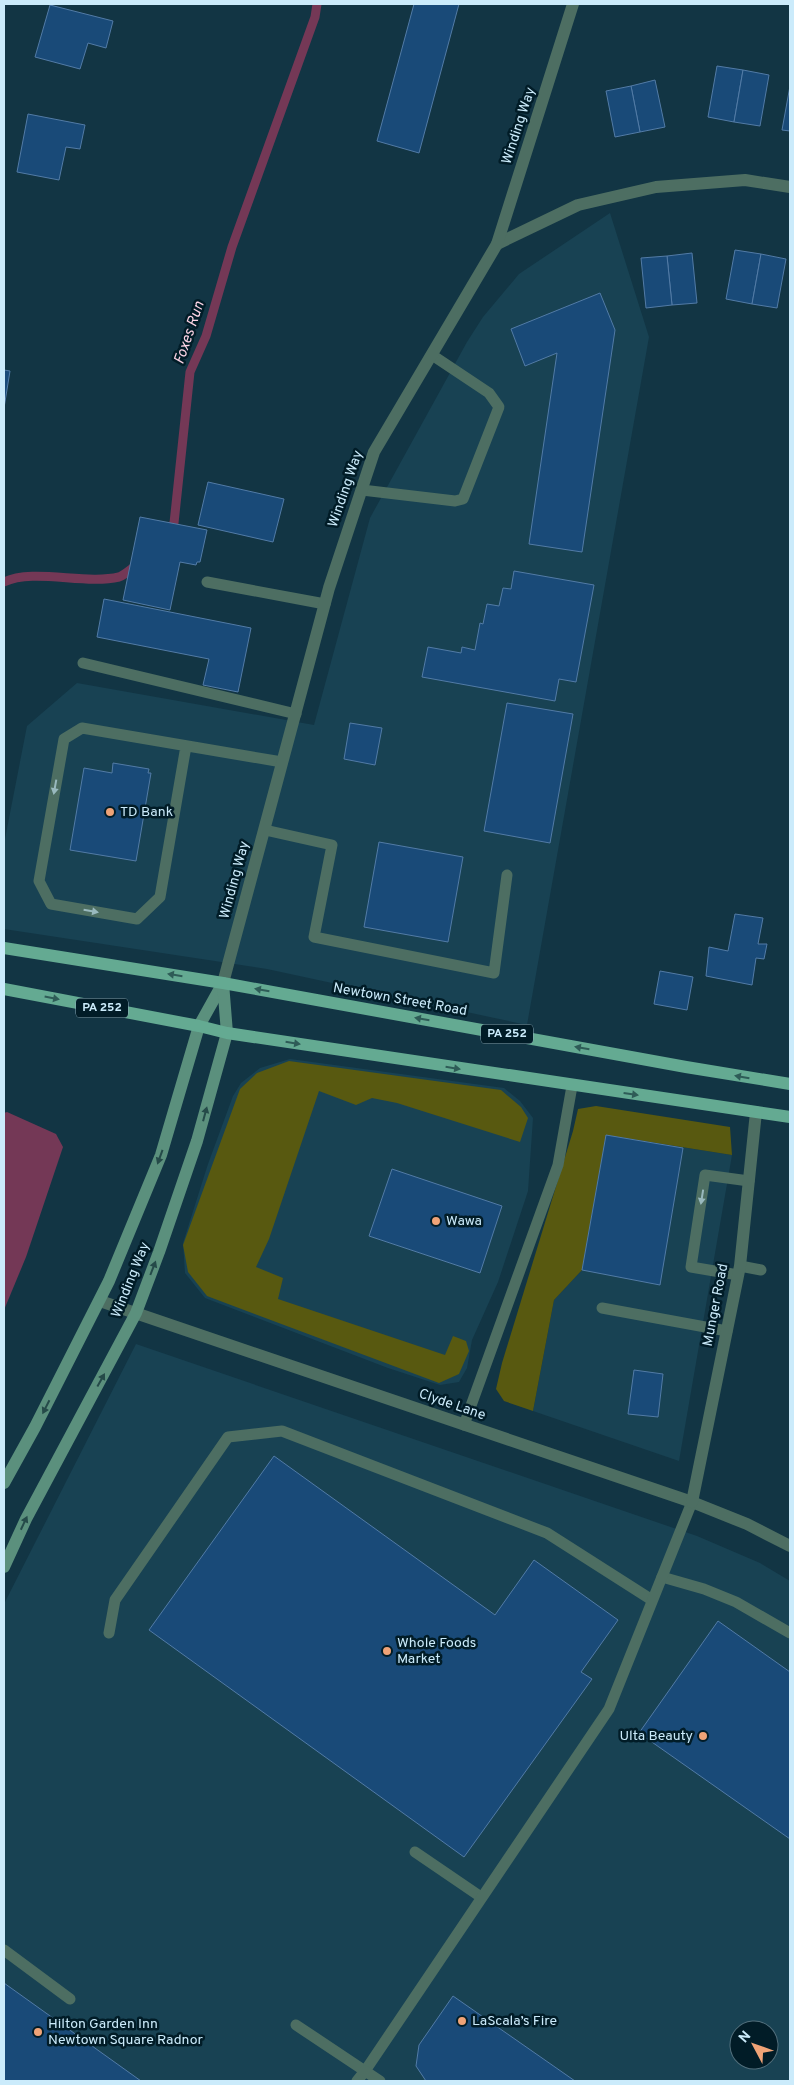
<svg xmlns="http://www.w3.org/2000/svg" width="794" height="2085" viewBox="0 0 794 2085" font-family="Overpass,sans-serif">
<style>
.built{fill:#184253;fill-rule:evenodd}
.green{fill:#585910}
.water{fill:#743856}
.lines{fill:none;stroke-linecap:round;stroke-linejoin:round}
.stream{stroke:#743856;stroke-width:9}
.building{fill:#194a78;stroke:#527ba6}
.lane{stroke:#4d6e62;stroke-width:11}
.street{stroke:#4d6e62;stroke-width:12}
.secondary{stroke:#5b907d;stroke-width:12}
.primary{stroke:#64aa92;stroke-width:12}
.oneway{fill:#99b9be}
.oneway2{fill:#2e5c57}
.oneway3{fill:#254a49}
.poi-dot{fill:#efa377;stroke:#011c27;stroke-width:2}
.labels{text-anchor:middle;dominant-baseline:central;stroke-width:5;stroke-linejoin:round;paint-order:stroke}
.shield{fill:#011c27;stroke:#8eadbb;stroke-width:1}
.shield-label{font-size:12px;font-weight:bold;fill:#cbebfb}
.street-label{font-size:14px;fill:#cbebfb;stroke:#011c27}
.poi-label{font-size:14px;fill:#cbebfb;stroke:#011c27;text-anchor:start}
.water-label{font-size:15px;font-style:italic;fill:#fcd4e5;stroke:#011c27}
</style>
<rect width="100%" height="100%" fill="#123544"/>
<!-- built -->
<g class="built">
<path d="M610,213L649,337L527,1025L267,969L4,929V844L27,726L77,683L314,725L370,518L467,342L483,317L519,274Z"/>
<path d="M290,1059L504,1088L520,1101L533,1118L528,1191L498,1282L472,1340L467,1368L459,1382L440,1385L388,1368L205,1298L185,1273L183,1243L208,1164L233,1096L241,1083L260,1068Z"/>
<path d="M606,1135L732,1155L679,1461L533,1411L554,1300L582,1270Z"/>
<path d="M136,1344L697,1536L760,1563L790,1581V2081H4V1604ZM739,2030H769V2060H739Z"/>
</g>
<!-- green -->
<g class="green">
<path d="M289,1061L501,1090L521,1107L528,1118L520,1142L397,1103L372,1098L356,1105L319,1091L269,1239L256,1267L283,1278L278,1299L445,1355L453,1336L466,1341L469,1351L459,1374L439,1383L207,1296L188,1272L183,1245L240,1089L257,1073Z"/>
<path d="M596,1106L730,1127L732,1155L606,1135L582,1270L554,1300L533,1411L504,1401L496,1389L502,1363L573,1131L578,1109Z"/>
</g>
<!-- water -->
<path class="water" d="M7,1112L56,1134L63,1147L26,1257L4,1310V1113Z"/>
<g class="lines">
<!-- stream -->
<g class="stream">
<path d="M167,532L174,523L190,372L206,336L232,247L315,17L317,4"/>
<path d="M4,582C33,568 85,585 119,577C125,575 132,568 138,564"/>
</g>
</g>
<!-- building -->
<g class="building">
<path d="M414,4H459L419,153L377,141Z"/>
<path d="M50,5L113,21L106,48L88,43L80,69L35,57Z"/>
<path d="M717,66L743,70L734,122L708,117Z"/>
<path d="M743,70L769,75L760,126L734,122Z"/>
<path d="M655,80L665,127L640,132L631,86Z"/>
<path d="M631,86L640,132L615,137L606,91Z"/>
<path d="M790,86V131L782,130Z"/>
<path d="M28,114L85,125L80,149L66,147L59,180L17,172Z"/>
<path d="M735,250L761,254L752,304L726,299Z"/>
<path d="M692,253L697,303L672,305L667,256Z"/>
<path d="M761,254L786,259L777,308L752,304Z"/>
<path d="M667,256L672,305L646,308L641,258Z"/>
<path d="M600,293L615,330L582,552L529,544L557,353L525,366L511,329Z"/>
<path d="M4,370L10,371L4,408Z"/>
<path d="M208,482L284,499L273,542L198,525Z"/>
<path d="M140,517L207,530L200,562H197L196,565L180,562L170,610L123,600Z"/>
<path d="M514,571L594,585L576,682L559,679L555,701L422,677L428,647L461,653L462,647L475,650L480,623L483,624L487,604L499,606L503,588L511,589Z"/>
<path d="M104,599L251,628L238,692L203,685L209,659L97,637Z"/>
<path d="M507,703L573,714L550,843L484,831Z"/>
<path d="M350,723L382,728L375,765L344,759Z"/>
<path d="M113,763L149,769L148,773H151L136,861L70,850L84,768L112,773Z"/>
<path d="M379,842L463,857L448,942L364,927Z"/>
<path d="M735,914L763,918L758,944H767L764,959L756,958L752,985L706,976L709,947L728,951Z"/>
<path d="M660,971L693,977L687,1010L654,1004Z"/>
<path d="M606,1135L683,1148L660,1285L582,1270Z"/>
<path d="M392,1169L502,1206L480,1273L369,1236Z"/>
<path d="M634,1370L663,1374L658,1417L628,1414Z"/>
<path d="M274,1456L495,1615L534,1560L618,1620L581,1672L592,1679L464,1857L149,1630Z"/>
<path d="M718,1621L790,1672V1839L639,1733Z"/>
<path d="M4,1983L141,2081H4Z"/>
<path d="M453,1996L575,2081H426L416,2066L419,2045Z"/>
</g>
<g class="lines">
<!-- lane -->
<g class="lane">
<path d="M362,490L455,501L463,499L499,407L489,393L432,355"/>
<path d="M207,582L325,604"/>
<path d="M83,663L296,714"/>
<path d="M186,746L160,897L137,919L51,904L39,881L64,739L82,728L282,762"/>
<path d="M265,830L332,845L314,937L494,973L507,875"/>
<path d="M740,1266L761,1270"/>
<path d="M738,1275L691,1267L705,1175L749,1181"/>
<path d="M602,1308L727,1331"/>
<path d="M464,1425L558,1165L572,1086"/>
<path d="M662,1577L704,1589L736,1602L790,1633"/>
<path d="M109,1633L115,1600L228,1437L282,1431L547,1533L652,1600"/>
<path d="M415,1852L481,1897"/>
<path d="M4,1950L70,1999"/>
<path d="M296,2025L365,2071L609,1709L692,1502"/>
<path d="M357,2081L365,2071L380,2081"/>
</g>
<!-- street -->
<g class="street">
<path d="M497,244L578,205L656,187L745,180L790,187"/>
<path d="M223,983L329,588L374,452L497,244L573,4"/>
<path d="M100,1301L692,1502L747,1524L790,1546"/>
<path d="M692,1502L740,1266L756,1112"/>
</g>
<!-- secondary -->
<g class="secondary">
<path d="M4,1483L35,1427L109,1281L161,1155L199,1026L223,983"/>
<path d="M4,1567L26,1519L136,1313L159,1252L197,1141L227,1033L223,983"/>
</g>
<!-- primary -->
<g class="primary">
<path d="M4,948L223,983L686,1067L790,1084"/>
<path d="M4,989L199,1026L227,1033L790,1117"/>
</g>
</g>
<!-- one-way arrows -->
<defs><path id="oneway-solid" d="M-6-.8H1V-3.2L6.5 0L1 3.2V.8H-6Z" transform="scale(1.25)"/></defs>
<g class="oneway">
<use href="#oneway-solid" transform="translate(55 787) rotate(100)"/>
<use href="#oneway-solid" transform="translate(91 911) rotate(10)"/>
<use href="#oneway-solid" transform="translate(702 1197) rotate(99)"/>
</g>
<g class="oneway2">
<use href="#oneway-solid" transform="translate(175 975) rotate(-171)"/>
<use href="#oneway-solid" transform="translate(262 990) rotate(-170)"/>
<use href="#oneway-solid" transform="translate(52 998) rotate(11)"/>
<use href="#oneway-solid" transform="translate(422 1019) rotate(-170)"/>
<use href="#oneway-solid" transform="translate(293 1043) rotate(9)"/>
<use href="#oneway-solid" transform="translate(582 1048) rotate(-170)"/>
<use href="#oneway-solid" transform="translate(453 1068) rotate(9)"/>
<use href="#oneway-solid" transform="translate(742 1077) rotate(-170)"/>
<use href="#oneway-solid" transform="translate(631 1094) rotate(8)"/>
</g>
<g class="oneway3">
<use href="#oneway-solid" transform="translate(205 1114) rotate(-75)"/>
<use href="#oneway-solid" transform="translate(160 1157) rotate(110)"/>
<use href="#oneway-solid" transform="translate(153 1268) rotate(-69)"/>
<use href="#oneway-solid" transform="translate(101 1380) rotate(-61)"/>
<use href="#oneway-solid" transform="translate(46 1407) rotate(117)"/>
<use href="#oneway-solid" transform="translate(24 1523) rotate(-65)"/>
</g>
<!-- markers -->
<g class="poi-dot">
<circle cx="110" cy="812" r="5"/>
<circle cx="436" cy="1221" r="5"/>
<circle cx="387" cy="1651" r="5"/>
<circle cx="703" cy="1736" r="5"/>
<circle cx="462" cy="2021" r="5"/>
<circle cx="38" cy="2032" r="5"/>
</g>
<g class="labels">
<!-- shield labels -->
<g class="shield">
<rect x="76" y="998.5" width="52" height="19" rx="4"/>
<rect x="481" y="1024.5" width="52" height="19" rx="4"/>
</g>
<g class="shield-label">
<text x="102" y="1008">PA 252</text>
<text x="507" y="1034">PA 252</text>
</g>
<!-- street labels -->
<g class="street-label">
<text transform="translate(519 126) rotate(-72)">Winding Way</text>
<text transform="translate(346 489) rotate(-71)">Winding Way</text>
<text transform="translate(235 880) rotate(-75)">Winding Way</text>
<text transform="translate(400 1000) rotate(10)">Newtown Street Road</text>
<text transform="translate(131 1280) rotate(-68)">Winding Way</text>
<text transform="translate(716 1305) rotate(-79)">Munger Road</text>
<text transform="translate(452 1405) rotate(19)">Clyde Lane</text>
</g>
<!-- poi labels -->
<g class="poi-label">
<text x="120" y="812">TD Bank</text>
<text x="446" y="1221">Wawa</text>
<text x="397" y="1643">Whole Foods<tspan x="397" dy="16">Market</tspan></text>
<text x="693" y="1736" text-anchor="end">Ulta Beauty</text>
<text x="472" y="2021">LaScala’s Fire</text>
<text x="48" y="2024">Hilton Garden Inn<tspan x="48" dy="16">Newtown Square Radnor</tspan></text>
</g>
<!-- water labels -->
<g class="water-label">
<text transform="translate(190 333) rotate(-71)">Foxes Run</text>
</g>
</g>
<!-- border -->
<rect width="794" height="2085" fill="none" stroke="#cbebfb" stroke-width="10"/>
<!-- north arrow -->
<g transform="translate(754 2045) rotate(311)"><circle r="24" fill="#011c27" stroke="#526f7c"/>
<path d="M0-4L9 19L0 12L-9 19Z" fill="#efa377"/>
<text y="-8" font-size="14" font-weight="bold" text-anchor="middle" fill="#cbebfb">N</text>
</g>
</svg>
